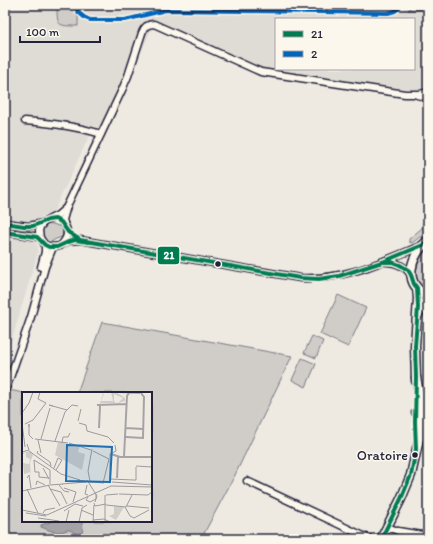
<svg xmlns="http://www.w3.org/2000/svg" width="433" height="544" viewBox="0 0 433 544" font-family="Itim,sans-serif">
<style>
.built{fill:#dfdbd5;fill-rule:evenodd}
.green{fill:#d0cdc9;stroke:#797882}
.water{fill:#a6a3a7;stroke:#716f7c}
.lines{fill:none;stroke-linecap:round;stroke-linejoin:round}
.minor-casing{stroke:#22223b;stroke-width:9}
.major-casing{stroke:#22223b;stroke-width:11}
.minor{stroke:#fbf7ec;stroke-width:6}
.major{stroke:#fbf7ec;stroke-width:8}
.bus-1-casing{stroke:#fbf7ec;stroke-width:7}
.bus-2-casing{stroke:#fbf7ec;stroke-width:7}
.bus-1{stroke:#007c52;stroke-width:4}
.bus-2{stroke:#0065bd;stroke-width:4}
.bus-dot{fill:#22223b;stroke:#fbf7ec;stroke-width:1.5}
.labels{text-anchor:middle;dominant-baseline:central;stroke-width:3;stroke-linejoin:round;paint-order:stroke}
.bus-label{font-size:14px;fill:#22223b;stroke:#fbf7ec;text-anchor:end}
.inset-river{fill:none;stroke:#a6a3a7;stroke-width:2}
.inset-road{fill:none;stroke:#9c9a9f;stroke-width:1}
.view{fill:#1f6fb2;fill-opacity:0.15;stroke:#1f6fb2;stroke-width:2}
.inset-edge{fill:none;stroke:#22223b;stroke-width:2}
.line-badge{stroke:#fbf7ec;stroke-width:1.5}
.badge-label{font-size:11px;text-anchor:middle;font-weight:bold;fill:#fff}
</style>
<rect width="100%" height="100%" fill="#eeeae2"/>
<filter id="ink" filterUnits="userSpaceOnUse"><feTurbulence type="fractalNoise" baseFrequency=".025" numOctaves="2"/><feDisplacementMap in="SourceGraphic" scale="8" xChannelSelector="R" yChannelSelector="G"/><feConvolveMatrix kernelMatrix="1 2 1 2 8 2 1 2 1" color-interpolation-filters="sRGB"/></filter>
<g filter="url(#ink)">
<!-- built -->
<path class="built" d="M5,5H428V90L351,86L261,72L154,24L106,129L94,126L53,213L42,216L34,223L32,240L36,243L38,247V252L12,339L5,357ZM276,19H414V69H276Z"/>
<!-- green -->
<g class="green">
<path d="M57,5H72L74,10L78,15V26C57,26 57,26 57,5Z"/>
<path d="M414,5H424V10H408Z"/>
<path d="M428,214V231L412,243L409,242V239L422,228L424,217Z"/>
<path d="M47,224H53L61,227L63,232L62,237L56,239L49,243L42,238L43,236L41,234C41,229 42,226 47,224Z"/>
<path d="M428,247V291C407,279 418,262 428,247Z"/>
<path d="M338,295L366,308L348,347L320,334Z"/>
<path d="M102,322L292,356L234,477L201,539H5V389L23,393V521H151V393H77Z"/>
<path d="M312,336L323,341L316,358L304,353Z"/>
<path d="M302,358L316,364L306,387L292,380Z"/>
</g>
<!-- water -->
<path class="water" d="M53,521H81C83,525 85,534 78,535C75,535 73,531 70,530C66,529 64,532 60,532C54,533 47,529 41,527V525Z"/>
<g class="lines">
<defs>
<g id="minor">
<path d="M417,95L428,98"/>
<path d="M25,121C51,123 76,126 101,134"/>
<path d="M66,208L58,215L48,220L43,223L40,227L39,231L40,238L45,245L53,247L60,246L68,241L80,240L300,278C344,281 383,261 423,245"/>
<path d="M61,221C69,228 69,236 62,244"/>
<path d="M5,223L29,226L43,223"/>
<path d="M64,223L63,220L67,206L122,90L128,76L142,33C144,27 147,24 154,24L254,69L261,72L405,94H420L428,92"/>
<path d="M5,232L33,236L40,238"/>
<path d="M386,262C397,262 405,266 411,275"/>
<path d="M41,267L45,252V245"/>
<path d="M5,392L31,317L45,267L53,247"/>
<path d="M415,413L428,414"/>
<path d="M247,481L370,539"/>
<path d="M387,527L398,531L428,536"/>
</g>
<g id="major">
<path d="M428,240C411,256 401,283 428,296"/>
<path d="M418,315L425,303L428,301"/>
<path d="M416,381L415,346L418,298L417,288"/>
<path d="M381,539L401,499L411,475L419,439L420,413L419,393L416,377"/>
</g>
</defs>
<!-- minor casing -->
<use href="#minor" class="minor-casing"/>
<!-- major casing -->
<use href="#major" class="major-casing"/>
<!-- minor -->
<use href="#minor" class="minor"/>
<!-- major -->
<use href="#major" class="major"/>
<defs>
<g id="bus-1">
<path d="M5,223L24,226H33L48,220L55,219L61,222L68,232L80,240L300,278L319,279L339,276L382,262H392L400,265L408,270L411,275L414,284L417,288L418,307L415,346L416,377L415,422L416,449L411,475L401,499L381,539"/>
<path d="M11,233L37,237L45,245L49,247H57L68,242L75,240L89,242"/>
<path d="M380,263L423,245L428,240"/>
</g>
<path id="bus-2" d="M75,5L78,12L84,17L90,20H125L166,10L388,13L395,11L402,5"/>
</defs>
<!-- bus-1 casing -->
<use href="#bus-1" class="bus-1-casing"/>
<!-- bus-2 casing -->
<use href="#bus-2" class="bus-2-casing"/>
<!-- bus-1 -->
<use href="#bus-1" class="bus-1"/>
<!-- bus-2 -->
<use href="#bus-2" class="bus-2"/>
</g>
</g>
<!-- markers -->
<g class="bus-dot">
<circle cx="218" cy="264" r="3.5"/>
<circle cx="415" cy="455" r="3.5"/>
</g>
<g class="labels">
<!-- bus labels -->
<g class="bus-label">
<text x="408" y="455">Oratoire</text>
</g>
</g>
<!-- overview -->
<g transform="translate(22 392)">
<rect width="130" height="130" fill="#eeeae2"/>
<path d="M77,0L82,2L79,9H91L89,0H94L103,6V9L96,11L101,6L92,2V9L94,11H78L81,2ZM36,50L58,54L56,60L63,62L60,78L33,63ZM8,59L11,63L8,70L9,87V80L2,82L1,71L7,72L8,67L4,65V60L0,63V61ZM92,114L102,115L94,128L87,124L92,122Z" fill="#d0cdc9"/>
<path class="inset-river" d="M97,0L118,1M75,13L104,12M77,36L78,14M104,36L121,37M104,45L121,46L122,5L119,1M89,62L98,65H130M102,65L105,4L107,1M95,86L96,65"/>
<path class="inset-road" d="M18,0L16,7L24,11M31,14L27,13L45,18M0,21L7,11L11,0M56,29L59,17M0,31L3,55M57,31L64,33L65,39L86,45L92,51M3,32L11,28L24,11M7,35V32V43L11,47M13,47L46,51M19,47L28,16M16,48L19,61M33,49L43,20L50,13L56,14M40,51L41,45H46L48,41M47,51L69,58M93,53L94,59L88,62V87L112,88M7,59L39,82L58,88M16,59L15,61L28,70L29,74M71,59L87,67L81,91M0,60L7,58L5,52M0,72V87M114,74L130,75M21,76L27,87M32,76L36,66L40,68L34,78M5,86L7,83L9,96M27,86L17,85V80H13L12,68L28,78V92M55,88L69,90M65,88L75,104L73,110M112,88H114V75M68,89L66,79L70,57M69,90L82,91M90,90L130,93M40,92L64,90M14,93L15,89L23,93M26,93L38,114M28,93L41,92M37,93L42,99L47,100M65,93L63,102L66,103M42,96L54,100L51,110M5,97L16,121M28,97L39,100L45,112M0,99L28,93M97,102L126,103L130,100M83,103V130M84,103L96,102M66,105L64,108L68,110L74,107V102M72,111L73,114L84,112M84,113L104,115L110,103M105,114L127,116M103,115L108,124L112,126M0,118L25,123L89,94L130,95M59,118L71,123M42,119L53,112L61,114M4,121L24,124M21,121L23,118L33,116M16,126L37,129M112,126L127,118M71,128L82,127L88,130M44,130L47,118M57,130L60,116L65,113M71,130L72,113"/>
<path class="view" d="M45,53L90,55L88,90L44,89Z"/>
<rect width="130" height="130" class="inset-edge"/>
</g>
<rect class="line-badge" x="157" y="246" width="23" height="19" rx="4" fill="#007c52"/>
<g class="badge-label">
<text x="169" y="259">21</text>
</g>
<!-- margin -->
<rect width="433" height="544" fill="none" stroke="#fbf7ec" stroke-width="20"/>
<rect x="10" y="10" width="413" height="524" fill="none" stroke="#22223b" stroke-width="1.5" filter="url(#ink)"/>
<!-- legend -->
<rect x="275" y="18" width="140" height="52" fill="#fbf7ec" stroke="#a4a2a5"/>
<rect x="283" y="31" width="20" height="6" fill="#007c52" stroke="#a4a2a5"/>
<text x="311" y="38" font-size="12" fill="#22223b">21</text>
<rect x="283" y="51" width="20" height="6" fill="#0065bd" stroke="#a4a2a5"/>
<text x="311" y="58" font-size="12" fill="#22223b">2</text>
<!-- scale -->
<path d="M20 36v6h80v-6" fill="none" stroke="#22223b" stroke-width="2"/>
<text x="26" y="36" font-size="12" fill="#22223b" stroke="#fbf7ec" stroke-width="3" paint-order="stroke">100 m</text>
</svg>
